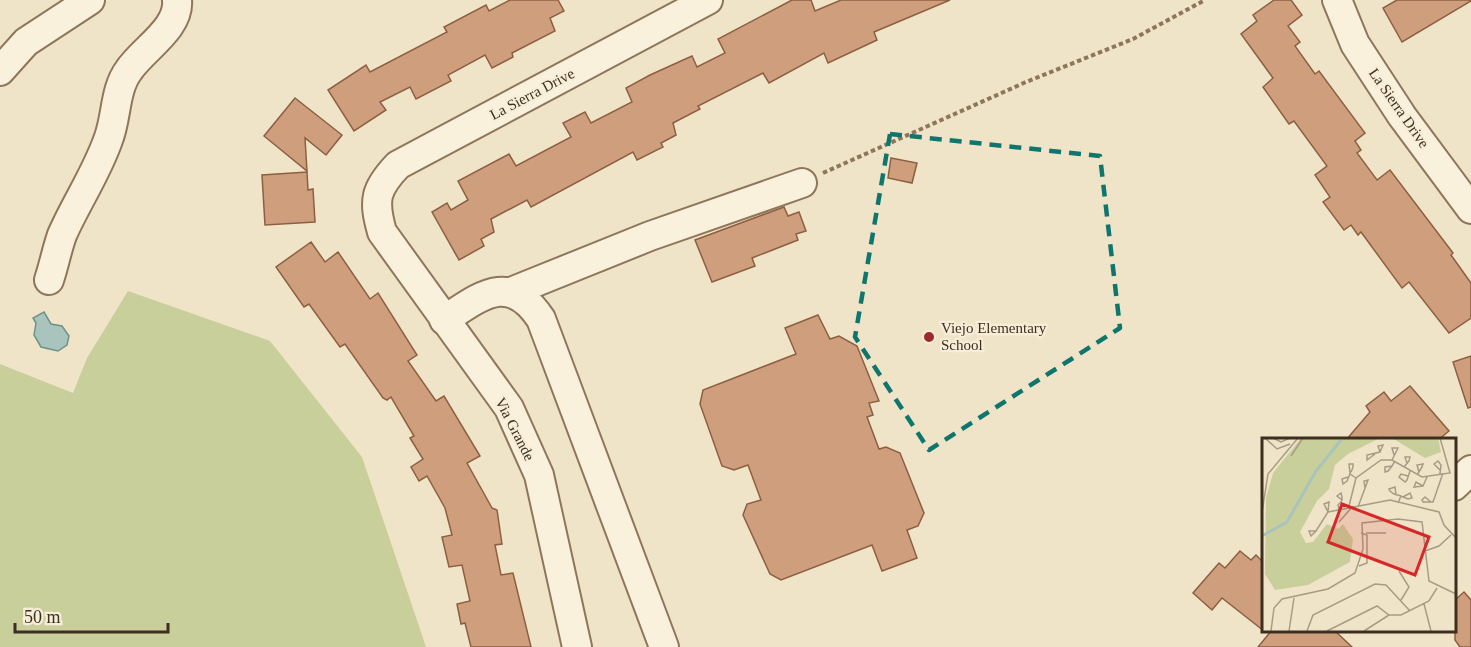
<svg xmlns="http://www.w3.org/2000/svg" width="1471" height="647" viewBox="0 0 1471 647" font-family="'Times New Roman',serif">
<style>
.green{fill:#c9cf9b}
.water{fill:#a9c4bc;stroke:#6f938a;stroke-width:1.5}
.building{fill:#cf9f7d;stroke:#8d5f41;stroke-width:1.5}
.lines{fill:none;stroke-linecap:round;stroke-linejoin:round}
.minor-casing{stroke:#8d765c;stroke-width:32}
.path{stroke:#8d765c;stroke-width:4;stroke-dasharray:4.5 3;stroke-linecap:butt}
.minor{stroke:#faf1dc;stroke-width:28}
.marked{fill:none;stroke:#0f766e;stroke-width:4.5;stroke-dasharray:12 8;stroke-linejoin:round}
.poi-dot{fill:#9e2a2b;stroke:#f7eed8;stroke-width:2}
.labels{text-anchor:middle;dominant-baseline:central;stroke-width:4.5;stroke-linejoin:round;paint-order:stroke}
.street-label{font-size:15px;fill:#3d2e20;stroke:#f7eed8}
.poi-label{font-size:15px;fill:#3d2e20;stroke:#f7eed8;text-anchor:start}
.inset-river{fill:none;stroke:#a9c4bc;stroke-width:3}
.inset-road{fill:none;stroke:#a89b85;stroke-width:1.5}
.view{fill:#d62828;fill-opacity:0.15;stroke:#d62828;stroke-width:3}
.inset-edge{fill:none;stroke:#3d2e20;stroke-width:3}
</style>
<rect width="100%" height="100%" fill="#f0e4c8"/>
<!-- green -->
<path class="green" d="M128,291L270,341L362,457L426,647H0V364L73,393L87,358Z"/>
<!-- water -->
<path class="water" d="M44,312L51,324L62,326L69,336L67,345L58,351L41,347L34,335L36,323L33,318Z"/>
<!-- building -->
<g class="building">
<path d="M510,0H558L564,11L550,18L555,31L512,53L513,57L492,68L485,55L448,75L451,81L416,99L410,87L380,102L386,110L354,131L328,90L366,65L370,72L447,32L444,27L486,5L489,11Z"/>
<path d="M792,0H811L815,11L841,0H950L874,32L877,40L828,63L824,53L769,83L763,73L698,106L700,109L673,123L676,135L661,143L663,147L637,160L633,152L531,207L527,200L491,219L494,232L481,239L484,246L459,260L432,212L447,203L451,210L468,200L458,181L509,154L516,166L571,137L563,123L585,112L591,123L632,102L626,88L650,75L692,56L697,67L725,53L718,39Z"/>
<path d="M1274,0H1291L1302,15L1288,26L1300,42L1295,46L1315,74L1319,71L1365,133L1355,141L1361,150L1357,153L1377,180L1390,170L1453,253L1451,255L1471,283V318L1449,333L1409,282L1402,288L1361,232L1358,235L1351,225L1344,230L1323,202L1330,197L1315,175L1327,166L1294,121L1289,124L1263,87L1273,78L1241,34L1257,21L1253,15Z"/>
<path d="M1397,0H1471V1L1402,42L1383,8Z"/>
<path d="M295,98L342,135L326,155L305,138L307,171L264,136Z"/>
<path d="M891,158L917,163L912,183L888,178Z"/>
<path d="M307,172L308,190L313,189L315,222L265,225L262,175Z"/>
<path d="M784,207L788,216L799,212L806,231L796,234L798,240L752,258L755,266L712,282L695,240Z"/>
<path d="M311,242L325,262L338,252L370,299L378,293L417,355L408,361L436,401L444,396L480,456L467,463L492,508L497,510L502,544L495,545L501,575L513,573L531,647H471L465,623L461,624L457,604L470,601L462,565L449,567L442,537L452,535L445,508L427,476L419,481L411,467L423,459L410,438L414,436L391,397L387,400L383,398L345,344L340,347L309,304L304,307L276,267Z"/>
<path d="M818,315L830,339L839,336L857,346L879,401L869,403L873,415L867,417L879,449L886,447L900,453L924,513L918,526L907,530L917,558L882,571L872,545L781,580L770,574L743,515L747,504L761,500L748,465L734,470L722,466L700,404L703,390L796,354L785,328Z"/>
<path d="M1471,356V407L1468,408L1453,362Z"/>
<path d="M1410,386L1449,431L1438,440H1346L1370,412L1366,406L1384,392L1391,401Z"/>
<path d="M1240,551L1251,560L1256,555L1264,563V631L1222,598L1212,610L1193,593L1219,563L1225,568Z"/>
<path d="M1464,592L1471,600V647H1460L1455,640V600Z"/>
<path d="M1272,630H1334L1352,647H1258Z"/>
</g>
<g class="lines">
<defs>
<g id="minor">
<path d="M1337,0L1355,44L1402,116L1471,209"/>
<path d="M0,71L26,42L90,0"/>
<path d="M49,280C54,265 57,249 62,235C76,203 96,174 108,140C117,118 114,90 129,70C143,49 180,28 177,0"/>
<path d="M511,292L650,236L802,183"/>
<path d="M444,320C481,296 509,271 541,319L664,647"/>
<path d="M1454,486L1471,470"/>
<path d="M577,647L539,475L509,408L382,232C373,200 375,189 398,165L708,0"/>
</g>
</defs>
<!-- minor casing -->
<use href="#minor" class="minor-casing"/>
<!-- path -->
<path class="path" d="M823,173L1026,82L1133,39L1205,0"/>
<!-- minor -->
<use href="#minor" class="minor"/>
</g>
<!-- marked area -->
<path class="marked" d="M890,134L1100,156L1120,328L929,450L855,337Z"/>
<!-- markers -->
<circle class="poi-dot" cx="929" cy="337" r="6"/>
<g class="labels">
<!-- street labels -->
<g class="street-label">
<text transform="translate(532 94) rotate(-28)">La Sierra Drive</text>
<text transform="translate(1399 108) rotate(55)">La Sierra Drive</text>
<text transform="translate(515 429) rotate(63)">Via Grande</text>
</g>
<!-- poi labels -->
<g class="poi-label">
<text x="941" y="328">Viejo Elementary<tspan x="941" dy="17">School</tspan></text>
</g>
</g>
<!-- overview -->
<g transform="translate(1262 438)">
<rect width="194" height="194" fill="#f0e4c8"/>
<path d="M39,0H118L86,16L73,27L67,51L55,63L38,94L44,105L51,104L65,86L76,91L81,86L91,101L88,124L46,147L13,152L3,136L4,60L11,35ZM130,0H176L179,14L163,20Z" fill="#c9cf9b"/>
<path class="inset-river" d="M0,98L25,84L54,33L79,2"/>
<path class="inset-road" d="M3,0L15,11L28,6M11,0L19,4L28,0M113,16L105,22V17L118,14L121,7L116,8L118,14M29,18L41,0M130,22L136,10H130L132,17M130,28L123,29V34L126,33L130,28L133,23M142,29L147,23L148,19H143L145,25M178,32L172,26L176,23L179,27L178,36M88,36V35L90,32L91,29V26H87L88,35M155,37L160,29L161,26L155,27L157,34M146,38L139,36L137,39L143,44L145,42L148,33M86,39L80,41L81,46L85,43L88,36L94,40M161,48L154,44L152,49L161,48L165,39M134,57L133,49L127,51L128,53L132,56L139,58M169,64L163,59L160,62L161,64H171L181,35M136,65L139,58L141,59L146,61L150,60L148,55L141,59M87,68L94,40L119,22H130L160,39L188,35L178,0M96,69L106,42L102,43L103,50M77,71L76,67L79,64L80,62V59L79,55L75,58L80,62M0,74L6,36L36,0M66,74L128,62L177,74L182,87L194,100M77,84L91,68M54,93H47L49,98L54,93L66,74L67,64L62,66L66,74M104,95H124M163,113L177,108L189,97M97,128L105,125V97L99,95M137,133L147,149L139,162M162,166L169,193M9,193L12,170L20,161L66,151L93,135L101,111L100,85L136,81L160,84L167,143L194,156M27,193L32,160M45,193L51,177L113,146L124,147L148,173M65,193L115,168L127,177H139L167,163L175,150M102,193L127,177"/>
<path class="view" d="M80,66L167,99L153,137L66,104Z"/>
<rect width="194" height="194" class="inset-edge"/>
</g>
<!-- scale -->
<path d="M15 623v9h153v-9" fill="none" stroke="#3d2e20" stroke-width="3"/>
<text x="24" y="623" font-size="18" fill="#3d2e20" stroke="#f7eed8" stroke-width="4.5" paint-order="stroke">50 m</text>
</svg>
